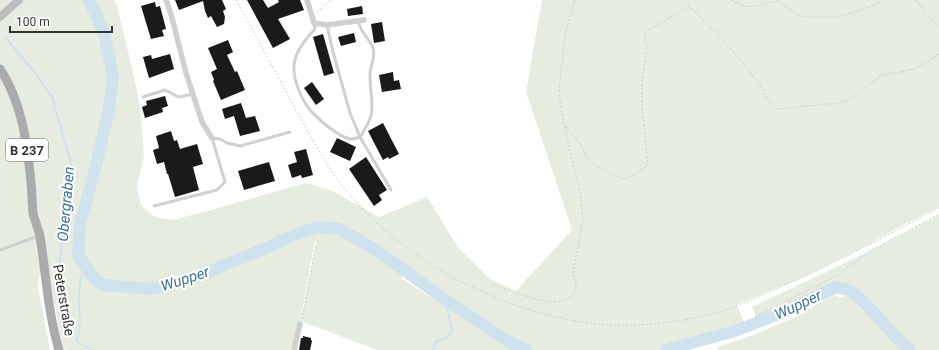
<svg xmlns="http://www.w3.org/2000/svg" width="939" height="350" viewBox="0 0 939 350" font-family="Roboto,sans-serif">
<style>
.green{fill:#e6ecdf;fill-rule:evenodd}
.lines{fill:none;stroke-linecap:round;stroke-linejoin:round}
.stream{stroke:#cfe2ee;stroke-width:2}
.river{stroke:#cfe2ee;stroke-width:12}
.building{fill:#1a1a1a}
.path{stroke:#cdcdcd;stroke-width:1;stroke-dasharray:2 2;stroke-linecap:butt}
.lane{stroke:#d0d0d0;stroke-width:3}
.street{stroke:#d0d0d0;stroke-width:5.5}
.secondary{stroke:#bdbdbd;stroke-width:8}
.primary{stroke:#ababab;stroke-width:9}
.labels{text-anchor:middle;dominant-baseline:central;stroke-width:4;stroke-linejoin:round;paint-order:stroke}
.shield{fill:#fff;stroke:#707070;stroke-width:1}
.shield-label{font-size:13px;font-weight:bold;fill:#333}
.street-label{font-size:14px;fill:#333;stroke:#fff}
.water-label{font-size:15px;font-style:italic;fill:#3f7597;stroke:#fff}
</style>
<rect width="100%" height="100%" fill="#fff"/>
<!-- green -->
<g class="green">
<path d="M0,0H114L117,5L136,86L141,116L144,156L137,187L141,205L155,217L172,220L208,211L306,183L332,191L379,217L427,197L459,249L490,279L516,291L572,230L526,92L542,0H939V207L901,226L866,246L806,276L737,305L745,324L713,335L660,350H377L301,321L316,244L315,240L300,324L293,350H62L69,345L63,348L49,275L42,256L38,287L50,350H0ZM403,272L480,316L504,332L444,297H430L401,278Z"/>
<path d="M939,215V350H718L717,347L751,336L791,319L834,295L840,298L855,291L841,282L833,283L783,309L758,320L752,307L870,251Z"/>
</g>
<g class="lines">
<!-- stream -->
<g class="stream">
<path d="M5,37L35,73L52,97L72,167V184L63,234L59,269L67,318"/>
<path d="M86,267C71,294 86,316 76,341L91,350"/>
<path d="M433,350L436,342L446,338L452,331L447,307L450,303"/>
</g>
<!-- river -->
<g class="river">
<path d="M89,0L104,32L113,77L109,110L96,165L80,225L78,254L91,275L102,285L153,289L194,278L271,246L296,234L319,227L339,229L373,248L450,303L508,341L527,350"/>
<path d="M666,350L735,331L782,313L836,287L851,291L864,302L895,336L910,350"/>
</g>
</g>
<!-- building -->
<g class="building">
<path d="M175,0H222L226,9L223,11L225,17L224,24L217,27L211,16L208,18L205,11L203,1L179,10Z"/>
<path d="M247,0H263L268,8L279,2L278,0H300L304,10L278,19L290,39L273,48Z"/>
<path d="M155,2L156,7L160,6L166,29L162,30L164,36L151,39L141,6Z"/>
<path d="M362,6L363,14L348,16L347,9Z"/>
<path d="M382,22L385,41L374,43L371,24Z"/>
<path d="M354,33L356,42L341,46L338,37Z"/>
<path d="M323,34L334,73L324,76L313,37Z"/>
<path d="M228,40L233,52L227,55L235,72L237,71L245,90L221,100L213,81L214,80L211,72L217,69L208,48Z"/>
<path d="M170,54L174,69L149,78L143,57L151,55L152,59Z"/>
<path d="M393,72L394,81L399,80L401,89L382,92L379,75Z"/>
<path d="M312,82L324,99L316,105L304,88Z"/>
<path d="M165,96L168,106L162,108L163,112L145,118L142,107L147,105L146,101Z"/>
<path d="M241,103L246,118L255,116L260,131L240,136L234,116L225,119L222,109Z"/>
<path d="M383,123L399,154L389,159L388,157L383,160L368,131Z"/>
<path d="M171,131L174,141L177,140L180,149L197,144L203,164L193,167L199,190L175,197L168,174H167L164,162L157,164L153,150L159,148L156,136Z"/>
<path d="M337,138L356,147L350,161L330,152Z"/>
<path d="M306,149L313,175L302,178L301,175L292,178L288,165L297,162L294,152Z"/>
<path d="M366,157L387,190L379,195L382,200L374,206L349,169Z"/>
<path d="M269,162L275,181L244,190L238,171Z"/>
<path d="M303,336L311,338V340L312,341L310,350H299L301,338H303Z"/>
</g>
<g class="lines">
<!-- path -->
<g class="path">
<path d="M236,0C257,37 277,75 297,112C311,136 324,162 341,184C400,260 502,314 598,324C634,327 672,324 707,315C734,309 760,297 785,285C838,262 888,235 939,208"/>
<path d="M731,0C750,11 756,6 777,1L802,17H837L858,11L877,4L880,0"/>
<path d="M916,0L931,20L939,26"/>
<path d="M317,12L331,0"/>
<path d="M566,127L578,140L587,157L595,166L616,176L624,179L632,176L648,165L642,104V84L647,46L645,40L646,32L649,29L658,25L689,6C714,31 739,55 759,84C765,93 767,103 777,109L837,103L849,100L880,76C889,73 897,73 905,71C918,69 928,61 939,54"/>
<path d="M493,284L515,293L536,299L551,302L562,301L570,297L576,291V284L573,274L583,219L580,190L572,159L561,110L559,91L566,30L575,0"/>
<path d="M755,317L836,276L870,251L939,214"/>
<path d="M302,319L316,244"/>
</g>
<!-- lane -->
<g class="lane">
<path d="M358,21C360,25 360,29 363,32C366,38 371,41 373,48C376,57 370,65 370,75C370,105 379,109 360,137L391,190"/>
<path d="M314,23L315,29C304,41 292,55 294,72C295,83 301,97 307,106C315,117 339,138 351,139C354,139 357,138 360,137L350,113L333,52L327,25"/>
<path d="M143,97L165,90L179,97L193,94"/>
<path d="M154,206L217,190L225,182L212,138L220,139L227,143L240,146L290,132"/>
<path d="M0,250L38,236"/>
</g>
<!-- street -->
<g class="street">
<path d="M166,0L171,14L186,73L202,122L212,138"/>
<path d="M307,0L314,23L327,25L364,20"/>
<path d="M294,350L300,324"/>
</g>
<!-- secondary -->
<path class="secondary" d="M0,17L19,0"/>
<!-- primary -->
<path class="primary" d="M0,69C22,102 27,143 31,182C32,192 32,203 33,213C35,221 38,228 40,236C46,274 48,313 59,350"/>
</g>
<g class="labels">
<!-- shield labels -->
<rect class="shield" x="6" y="139" width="42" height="22" rx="3"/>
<g class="shield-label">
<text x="27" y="150">B 237</text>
</g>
<!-- street labels -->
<g class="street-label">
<text transform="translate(64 300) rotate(80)">Peterstraße</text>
</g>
<!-- water labels -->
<g class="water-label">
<text transform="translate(66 204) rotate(-85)">Obergraben</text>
<text transform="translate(185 279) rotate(-18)">Wupper</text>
<text transform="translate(798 305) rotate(-25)">Wupper</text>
</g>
</g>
<!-- scale -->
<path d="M10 26v6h102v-6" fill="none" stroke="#333333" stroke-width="2"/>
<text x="16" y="26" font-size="12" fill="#333333" stroke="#ffffff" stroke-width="3" paint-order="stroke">100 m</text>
</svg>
